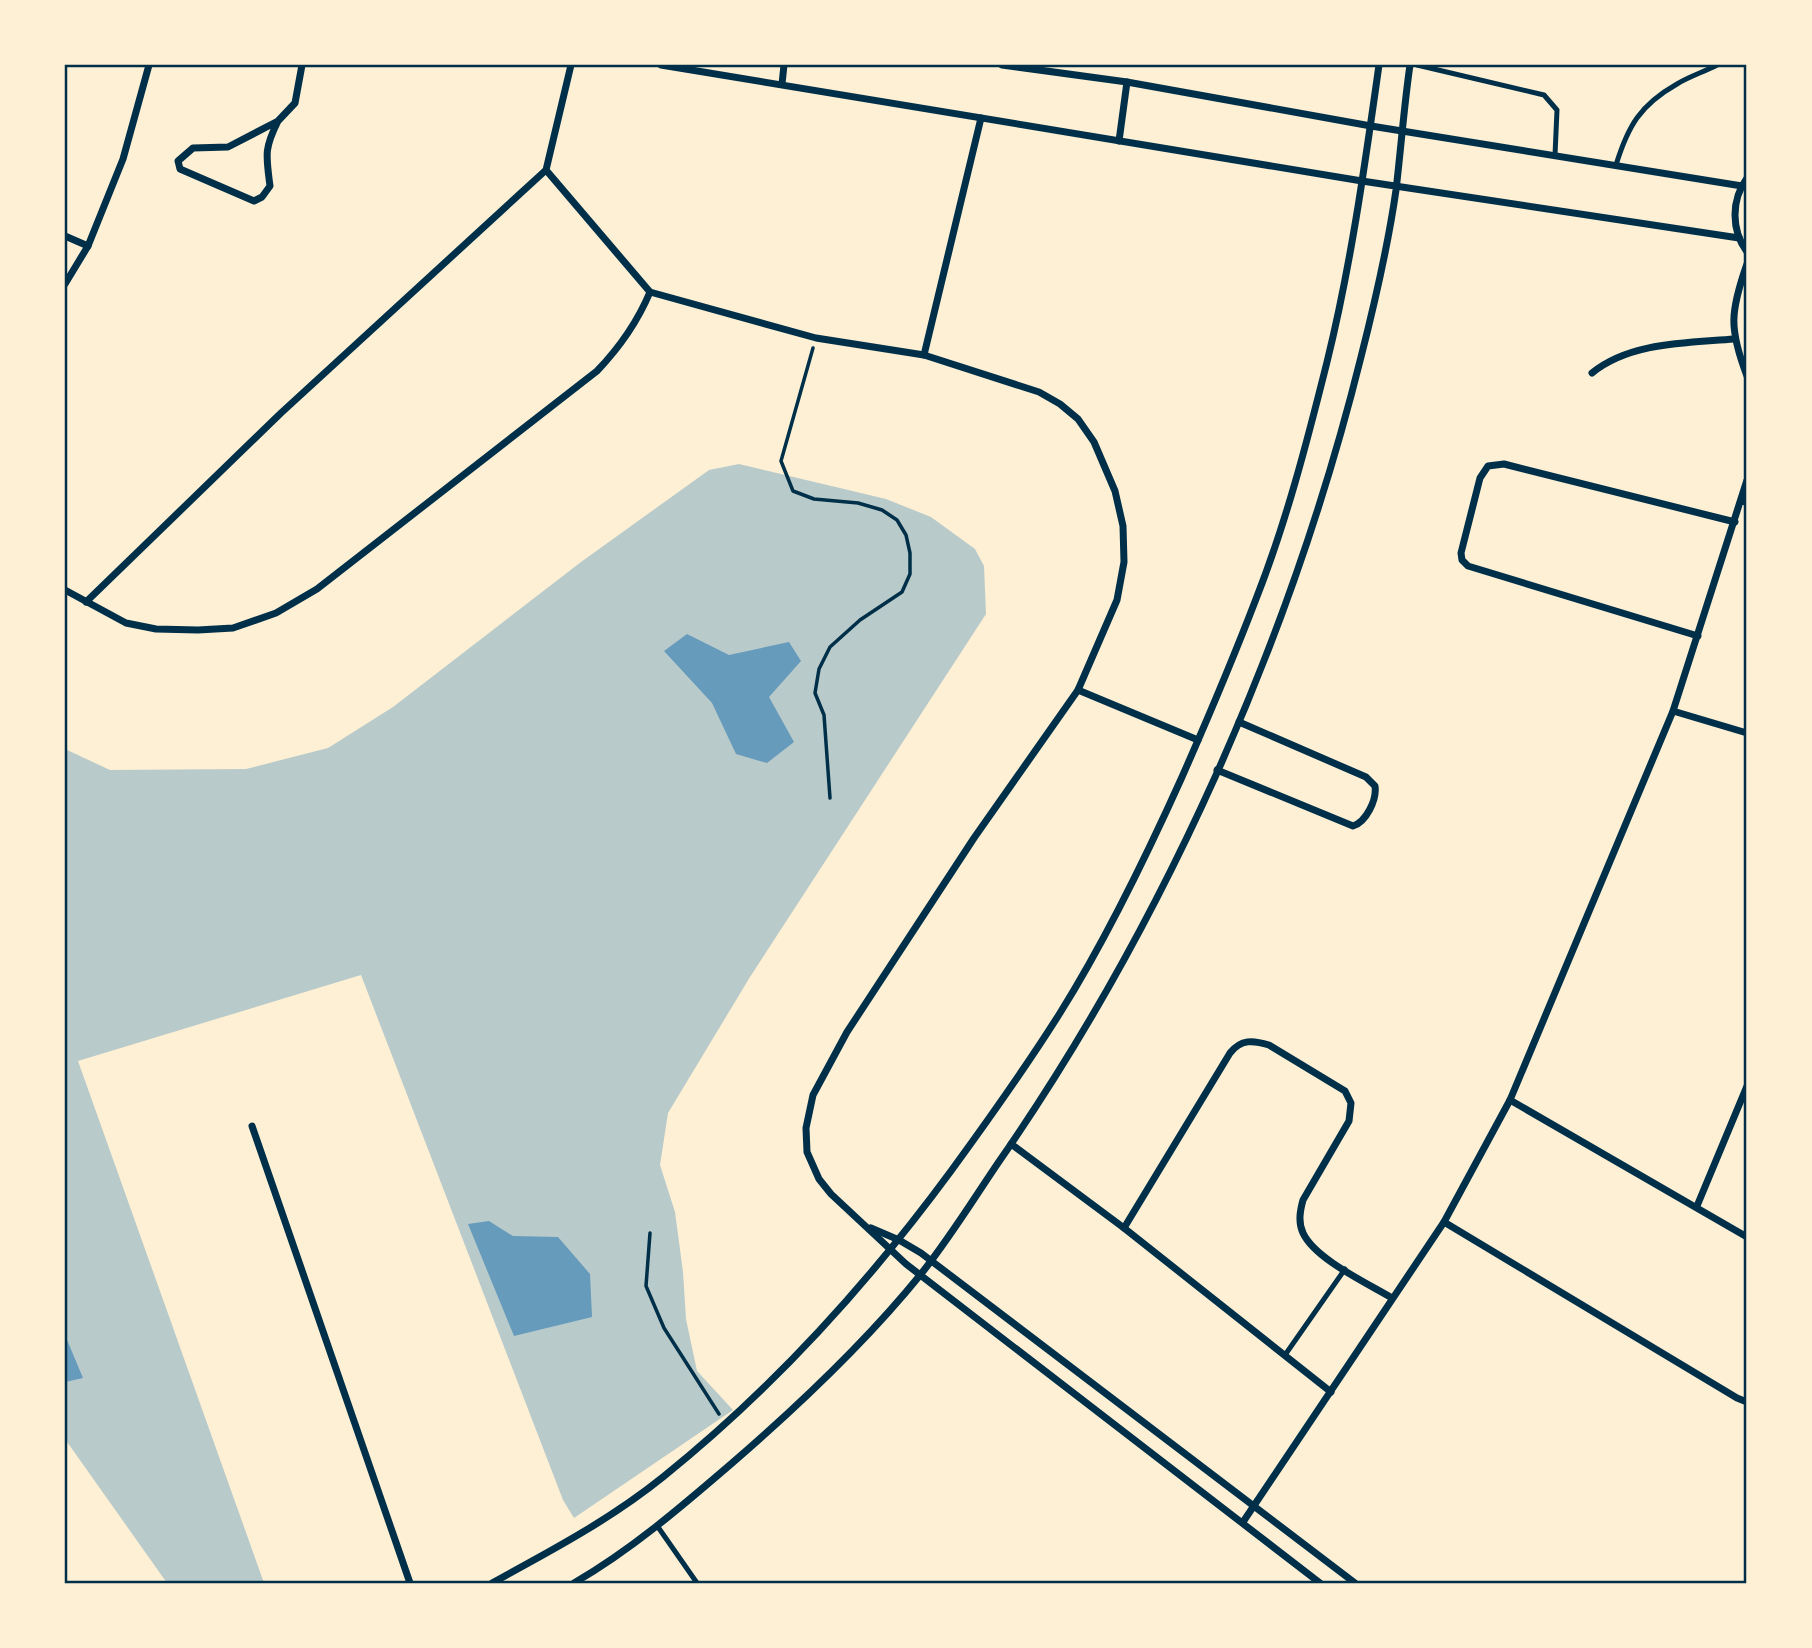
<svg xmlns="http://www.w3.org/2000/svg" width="1812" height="1648" viewBox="0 0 1812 1648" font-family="'Times New Roman',serif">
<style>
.green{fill:#b9caca}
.water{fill:#669bbc}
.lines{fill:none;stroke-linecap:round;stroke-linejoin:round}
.path{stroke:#003049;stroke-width:3.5}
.service{stroke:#003049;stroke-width:5}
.minor{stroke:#003049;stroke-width:7}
.neatline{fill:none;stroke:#003049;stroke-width:2.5}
</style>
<rect width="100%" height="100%" fill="#fdf0d5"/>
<!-- green -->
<path class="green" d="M739,464L886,499L931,517L975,549L984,566L986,614L750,977L668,1113L660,1165L675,1212L683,1272L686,1319L697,1371L733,1410L574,1518L563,1500L361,975L78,1061L264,1583H167L65,1439V749L110,770L246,769L328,748L393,707L581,562L709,470Z"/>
<!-- water -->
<g class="water">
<path d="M687,634L729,655L789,642L801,661L769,697L794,742L767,763L736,754L712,703L664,651Z"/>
<path d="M489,1221L513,1236L558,1237L590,1274L592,1317L514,1336L468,1224Z"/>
<path d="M65,1335L83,1378L65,1382Z"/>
</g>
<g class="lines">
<!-- path -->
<g class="path">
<path d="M813,348L781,461L793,491L814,499L858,503L882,510L897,520L906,535L910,553V574L902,592L860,620L830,647L819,669L815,693L824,715L830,798"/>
<path d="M650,1233L646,1286L664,1328L719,1414"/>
</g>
<!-- service -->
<g class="service">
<path d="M1417,65L1544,95L1557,110L1555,155"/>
<path d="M1616,165C1628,126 1640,105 1677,84C1690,76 1704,72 1717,65"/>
<path d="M1740,502L1747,503"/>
<path d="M1285,1355L1345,1269"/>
<path d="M658,1527L697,1583"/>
</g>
<!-- minor -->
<g class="minor">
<path d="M571,65L546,170L650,292L816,338L924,355L1039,392L1060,404L1078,419L1094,442L1115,491L1123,526L1124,562L1117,600L1078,690L974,838L847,1032L813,1095L806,1128L807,1152L819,1179L831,1194L906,1264L1320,1583"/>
<path d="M661,65L1362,181L1739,238"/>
<path d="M1002,65L1127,82L1371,126L1742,186"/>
<path d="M782,84L784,65"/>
<path d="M278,121C264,149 266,155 270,186L262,197L254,201L180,169L178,161L193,148L228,147L278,121L295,103L302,65"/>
<path d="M1119,141L1127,82"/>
<path d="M1747,178C1731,200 1731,230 1747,252"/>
<path d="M65,236L88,246"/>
<path d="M1747,264C1730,312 1729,329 1747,376"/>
<path d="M65,284L88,246L123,159L149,65"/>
<path d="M924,355L981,118"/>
<path d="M1592,373C1630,342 1687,343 1734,339"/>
<path d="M65,590L126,623L156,629L198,630L233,628L276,613L317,589L597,371C620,347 637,323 650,292"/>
<path d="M86,602L281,413L546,170"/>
<path d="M1698,636L1468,566L1462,560L1461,553L1480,478L1488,466L1504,464L1735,522"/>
<path d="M1078,690L1198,740"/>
<path d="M1673,711L1747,733"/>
<path d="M1217,770L1353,826C1366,822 1377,800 1375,786L1366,777L1239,722"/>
<path d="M1510,1100L1747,1237"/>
<path d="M252,1126L410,1583"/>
<path d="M1011,1144L1124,1228L1331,1392"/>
<path d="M1697,1206L1747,1086"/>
<path d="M1444,1222L1737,1398L1747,1402"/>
<path d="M871,1228L899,1240L921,1253L1355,1583"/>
<path d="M1124,1228L1230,1053C1241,1039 1253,1040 1269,1045L1345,1091L1351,1103L1349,1121L1303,1200C1300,1211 1298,1222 1303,1233C1315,1259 1367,1283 1392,1298"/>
<path d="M1243,1522L1444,1222L1510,1100L1673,711L1747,480"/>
<path d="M492,1583C551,1551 611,1519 663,1477C774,1388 867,1285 951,1171C989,1119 1026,1067 1060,1013C1107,938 1146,857 1182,777C1208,718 1233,659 1256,599C1286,523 1307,442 1327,362C1351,265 1365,164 1379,65"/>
<path d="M574,1583C631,1550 681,1507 731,1464C797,1407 866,1342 921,1274C949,1239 973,1200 998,1163C1164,924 1291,639 1361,357C1375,302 1388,246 1396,190C1401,148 1404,106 1410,65"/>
</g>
</g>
<!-- border -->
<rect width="1812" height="1648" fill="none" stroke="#fdf0d5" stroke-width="133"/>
<rect x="66" y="66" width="1679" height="1516" class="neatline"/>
</svg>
